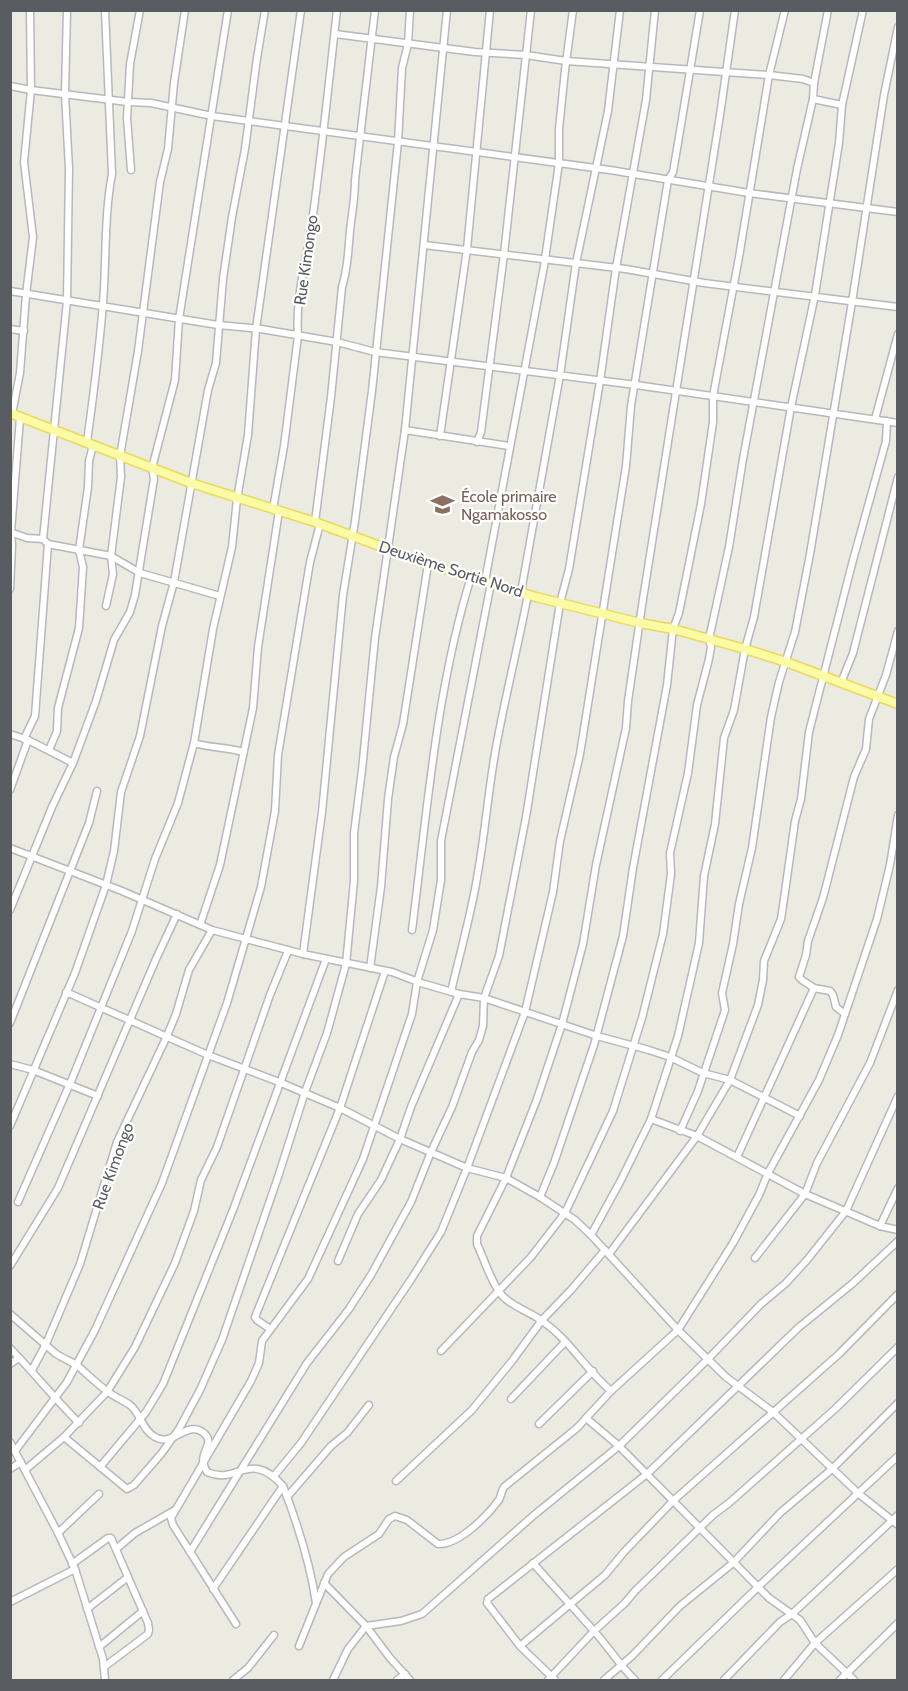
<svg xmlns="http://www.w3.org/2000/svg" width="908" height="1691" viewBox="0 0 908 1691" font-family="Cabin,sans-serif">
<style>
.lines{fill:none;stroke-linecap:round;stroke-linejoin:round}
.minor-casing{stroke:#b6b8bd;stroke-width:9}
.major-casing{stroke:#ead95b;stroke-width:11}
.minor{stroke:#fff;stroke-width:6}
.major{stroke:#fbfba6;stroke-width:8}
.labels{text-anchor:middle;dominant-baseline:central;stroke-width:4.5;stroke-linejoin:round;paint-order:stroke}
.street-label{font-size:16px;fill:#595c61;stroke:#fff}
.education-label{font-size:16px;fill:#785e54;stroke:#fff;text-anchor:start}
</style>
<rect width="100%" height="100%" fill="#ecebe1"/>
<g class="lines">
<defs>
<g id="minor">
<path d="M335,34L475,52L526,55L566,61L769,75L803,79L814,83"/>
<path d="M10,86L31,90L128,102L151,103L212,116L610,170L749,193L898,212"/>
<path d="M813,99L842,105"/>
<path d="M131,170L127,118L130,64L140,10"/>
<path d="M424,245L626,269L704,283L898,307"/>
<path d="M10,291L218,325L261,329L337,342L375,352L636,385L898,423"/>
<path d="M10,329L24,331"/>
<path d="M12,414L20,373L26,295L33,237L24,162L31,90L30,10"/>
<path d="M875,419L898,334"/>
<path d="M405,430L509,446"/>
<path d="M440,436L467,249L490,10"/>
<path d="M87,442C94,391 101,340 104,288C106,250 105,211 112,174L105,10"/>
<path d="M477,442L481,432L504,254L531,10"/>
<path d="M273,509L284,446L298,336C295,297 307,259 312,222C322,151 329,81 337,10"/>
<path d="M315,522L331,397L342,287C349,266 348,245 351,222C353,208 355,195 355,180L375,10"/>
<path d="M10,532L27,538L43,539L48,544L111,556L140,573L220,596"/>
<path d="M43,539L67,301L69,169L65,94L67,10"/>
<path d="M485,581L544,266L559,163V129L565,70L573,10"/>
<path d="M10,589L12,545L11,532L20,418"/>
<path d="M521,592L560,375L576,263L608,111L620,10"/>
<path d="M106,606L113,574L111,556L121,477L120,456L138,351L160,182L168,149L174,83L185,10"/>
<path d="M841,683L853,653L898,477"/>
<path d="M10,734L28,740L73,763"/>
<path d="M24,739L35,716L48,544"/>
<path d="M194,743C210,748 226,747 243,752"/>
<path d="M49,750L57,731L58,708L79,628L83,567L79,550L88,487L89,461L93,445"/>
<path d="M10,790L28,740"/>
<path d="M10,848L122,891L212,930L303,954L392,972L421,983L459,994L484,998L597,1036L649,1050L670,1057L703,1073L730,1080L800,1116"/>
<path d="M10,910L52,807L73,763L96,701L114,640L130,612L135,595L154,479L152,468L175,380L179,319L228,10"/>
<path d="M200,925L220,865L253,708L258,647L279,511"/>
<path d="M412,930C427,813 436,690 471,577"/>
<path d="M303,954L322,812L343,595L355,521L372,391L398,142L402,68L408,44L410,10"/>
<path d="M370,968L381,887L388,799L394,757L403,724L428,564"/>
<path d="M814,988L830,991L833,995L836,1007L845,1014"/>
<path d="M66,992L208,1055L279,1082L340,1108L400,1139L467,1168L506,1178L540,1197L575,1220L591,1235L678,1330L726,1377L773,1412L859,1494L898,1525"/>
<path d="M451,992C460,952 472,912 478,872C486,827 489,781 498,737C507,689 519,642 528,594"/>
<path d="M10,1023L89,823L97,791"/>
<path d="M10,1064L33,1070L98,1096"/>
<path d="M651,1119L697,1136L805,1194L880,1226L898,1230"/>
<path d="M10,1126L75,973L106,885L114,851L121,792L140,736L162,626L174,582L208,390L216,363L223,279L232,217L245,149L257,58L265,10"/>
<path d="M680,1131L698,1091L725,1010L722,993L733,944L739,904L752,848L771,717L779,682L795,632L810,554L852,302L884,95L898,27"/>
<path d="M737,1157L814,988L802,980L799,977L806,955L808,941L823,898L854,777L866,749L869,719L886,675L898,631"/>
<path d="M540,1197L554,1163L594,1045L623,936L633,868L667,685L673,629L679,613L701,504L713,422V396L739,257L769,75L785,10"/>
<path d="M18,1202L72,1079L132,931L155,859L178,803L194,743L213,629L232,547L237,499L248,435L256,329L301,10"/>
<path d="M880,1226L898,1188"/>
<path d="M591,1235L620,1182L651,1119L678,1036L699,943L704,876L715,824L724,738L734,710L745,649L754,617L791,407L815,295L839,143L842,105L863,10"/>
<path d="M609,1254L697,1136L730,1080L758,1005L763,980L764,961L781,919L783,906L795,821L801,799L809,732L853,560L886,441L887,421"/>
<path d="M755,1258L805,1194L817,1163L870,1063L898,990"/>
<path d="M338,1261L358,1214L381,1180L400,1139L411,1107L459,994"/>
<path d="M10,1266L58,1188L156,959L177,914"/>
<path d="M10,1314C25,1327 40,1340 55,1353C63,1359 72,1361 79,1367C88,1375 97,1384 107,1391C114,1397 123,1400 130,1405C141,1414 142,1430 155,1437C173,1448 188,1418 205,1434C216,1446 195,1452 207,1472C237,1486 249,1448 283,1486L213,1589"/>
<path d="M270,1329L257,1320L255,1317L340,1108L385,971"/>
<path d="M10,1348C34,1373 55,1399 79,1423"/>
<path d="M441,1351L531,1257L565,1213L613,1111L642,1018L663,934L671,874L670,853L688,773L697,705L709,659L711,647L709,639L729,547L743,459L797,169L813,99L814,83L828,10"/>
<path d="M10,1364L19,1358"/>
<path d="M32,1370L46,1344L80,1264L117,1142L167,1036L176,1014L189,970L212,930"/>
<path d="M611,1391C585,1369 568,1337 539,1319C526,1310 506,1304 498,1290C489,1276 484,1259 477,1244V1236L506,1178L537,1099L562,1024L583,944L596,865L626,728L628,701L643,599L720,115L735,10"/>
<path d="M511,1399L565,1342"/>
<path d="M586,1418L619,1446L769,1598L800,1620L815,1643L854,1680"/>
<path d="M539,1424L593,1371"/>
<path d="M64,1437L127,1489L134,1485L161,1454L179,1429L200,1390L222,1340L278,1177L305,1092L327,1033L346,964L354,881V833L362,770L375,638L405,430L447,10"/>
<path d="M10,1442L58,1533L75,1569L103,1659L105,1680"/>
<path d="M15,1451L67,1382L95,1330L162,1183L227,1003L261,887L275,811L278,755L310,562L320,524"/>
<path d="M100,1467L146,1412L163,1384L233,1210L326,959"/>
<path d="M10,1469L21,1462"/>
<path d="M25,1470L64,1437L107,1392L135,1347L175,1263L194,1211L201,1180L217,1147L270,995L288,951"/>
<path d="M274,1476L301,1443L412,1278L441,1232L467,1168L525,1012L553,892L560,841L580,754L626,466L631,406L668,180L673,172L677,149L700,10"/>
<path d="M396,1481L472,1410L512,1361L542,1320L571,1290L605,1250"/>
<path d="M283,1486C298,1525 310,1562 316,1603"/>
<path d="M287,1497L331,1446L347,1433L369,1405"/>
<path d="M58,1533L99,1494"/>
<path d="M116,1549L135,1533L175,1510"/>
<path d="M190,1552L307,1363L349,1309L371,1275L411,1202L431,1152L452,1107L472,1052L479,1040L483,1026L484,998L499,956L526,817L560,603L569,569L600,381L616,268L646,100L655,10"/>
<path d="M533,1563C553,1586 573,1607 593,1630C608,1646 619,1665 635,1680"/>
<path d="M72,1564L108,1538H111L148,1623L149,1630L148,1634L104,1667"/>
<path d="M324,1583L366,1626L390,1658L410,1680"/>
<path d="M10,1602L75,1569"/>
<path d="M87,1609L128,1577"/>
<path d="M236,1624L173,1525L171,1518L251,1381L259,1363L262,1341L308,1279L363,1159L412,1014L417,982L433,930L441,880V841L491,583"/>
<path d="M299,1646L328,1574L344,1557L379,1534L389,1519L395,1516L407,1520L438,1544C459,1545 487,1516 499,1500C501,1496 501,1492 504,1487L577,1428L611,1391L678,1330L733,1243L759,1195L768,1173L819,1080L838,1035L877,919L890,865L898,815"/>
<path d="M520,1646L605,1575L624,1552L674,1500L839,1354L898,1294"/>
<path d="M99,1647L143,1611"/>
<path d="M233,1680L248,1668L274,1635"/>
<path d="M333,1680L348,1649L366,1626L401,1621L422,1614L534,1515L619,1446L707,1360L761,1304L786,1283L807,1260L846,1211L898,1096"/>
<path d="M397,1680L405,1674"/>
<path d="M548,1680L594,1631L625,1603L635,1591L713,1515L729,1503L835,1409L898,1347"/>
<path d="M555,1680L520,1646L487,1603L488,1599L647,1474L798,1328L852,1284L898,1241"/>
<path d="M604,1680L632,1656L680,1606L733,1563L780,1513L832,1469L898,1403"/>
<path d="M662,1680L759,1586L898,1456"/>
<path d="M724,1680L780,1622L792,1614L898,1515"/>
<path d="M784,1680L815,1643L898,1569"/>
<path d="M840,1680L898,1623"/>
</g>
<path id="major" d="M10,413L191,483L315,522L428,564L536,597L640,623L673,629L745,649L786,662L898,704"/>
</defs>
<!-- minor casing -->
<use href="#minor" class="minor-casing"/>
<!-- major casing -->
<use href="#major" class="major-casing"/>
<!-- minor -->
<use href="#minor" class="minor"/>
<!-- major -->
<use href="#major" class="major"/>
</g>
<!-- icons -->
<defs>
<symbol id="school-bare" viewBox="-9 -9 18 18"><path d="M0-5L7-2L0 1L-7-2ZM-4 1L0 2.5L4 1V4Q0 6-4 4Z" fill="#8d6e63" stroke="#fff" stroke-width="2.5" paint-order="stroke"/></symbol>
</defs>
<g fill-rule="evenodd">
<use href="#school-bare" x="426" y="488" width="33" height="33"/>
</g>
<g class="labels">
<!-- street labels -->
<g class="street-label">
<text transform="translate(306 260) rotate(-82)">Rue Kimongo</text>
<text transform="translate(451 569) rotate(18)">Deuxième Sortie Nord</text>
<text transform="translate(113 1166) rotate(-70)">Rue Kimongo</text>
</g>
<!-- education labels -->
<g class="education-label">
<text x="461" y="496">École primaire<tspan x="461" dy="18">Ngamakosso</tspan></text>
</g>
</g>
<!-- border -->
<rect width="908" height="1691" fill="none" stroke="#595c61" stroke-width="24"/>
</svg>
